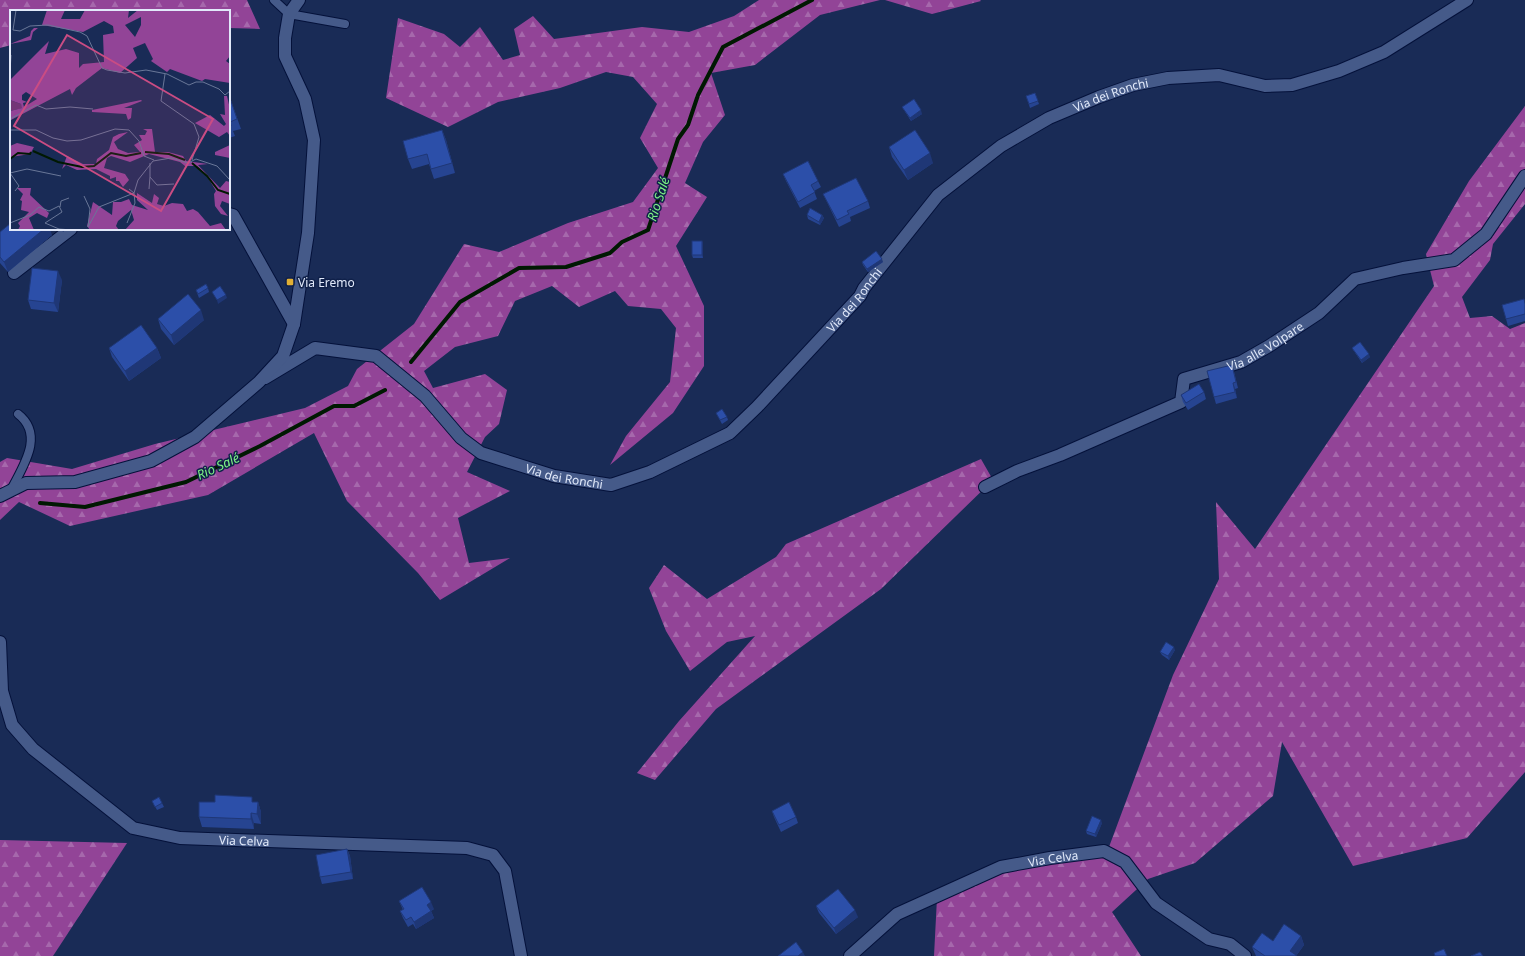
<svg xmlns="http://www.w3.org/2000/svg" width="1525" height="956" viewBox="0 0 1525 956" font-family="'Noto Sans',sans-serif">
<style>
.forest{fill:url(#forest-firs)}
.lines{fill:none;stroke-linecap:round;stroke-linejoin:round}
.stream{stroke:#001902;stroke-width:4}
.lane-casing{stroke:#04113a;stroke-width:10}
.street-casing{stroke:#04113a;stroke-width:14}
.secondary-casing{stroke:#04113a;stroke-width:14}
.lane{stroke:#455a89;stroke-width:8}
.street{stroke:#455a89;stroke-width:12}
.secondary{stroke:#455a89;stroke-width:12}
.wall{fill:#264491}
.shaded-wall{fill:#1f3776}
.building{fill:#2c4fa9;stroke:#1f3776}
.poi-dot{fill:#e1af34;stroke:#10214a;stroke-width:1.5}
.labels{text-anchor:middle;dominant-baseline:central;stroke-width:3;stroke-linejoin:round;paint-order:stroke}
.street-label{font-size:12px;fill:#e1e9fa;stroke:#10214a}
.poi-label{font-size:12px;fill:#e1e9fa;stroke:#10214a;text-anchor:start}
.water-label{font-size:13px;font-style:italic;fill:#7df184;stroke:#10214a}
.inset-river{fill:none;stroke:#001902;stroke-width:2}
.inset-road{fill:none;stroke:#697798;stroke-width:1}
.view{fill:#ca4c83;fill-opacity:0.15;stroke:#ca4c83;stroke-width:2}
.inset-edge{fill:none;stroke:#e1e9fa;stroke-width:2}
</style>
<defs>
<pattern id="forest-firs" width="22" height="20" patternUnits="userSpaceOnUse"><rect width="22" height="20" fill="#924497"/><path d="M5 1l3.5 6h-7zM16 11l3.5 6h-7z" fill="#a668ac"/></pattern>
</defs>
<rect width="100%" height="100%" fill="#192b56"/>
<!-- forest -->
<g class="forest">
<path d="M0,0H247L260,29L229,28V11H11V45L0,48Z"/>
<path d="M759,0H880L820,15L755,65L711,73L725,115L703,142L685,183L707,197L676,246L704,306V366L673,413L610,465L626,436L670,382L676,328L661,309L628,306L615,291L579,307L552,286L515,301L498,336L455,347L424,371L433,388L485,374L507,390L499,424L485,437L467,472L510,491L458,518L469,563L510,558L440,600L418,573L347,501L314,433L208,495L70,526L19,502L0,520V462L7,458L72,469L155,444L305,408L348,386L357,369L414,324L464,244L499,252L568,223L633,202L658,168L640,138L657,104L633,77L606,72L560,88L498,102L448,127L386,98L398,18L444,34L460,47L480,27L503,60L520,55L514,29L533,16L554,39L642,27L689,32L734,16Z"/>
<path d="M885,0H980L981,1L932,14Z"/>
<path d="M1525,106V204L1493,244L1490,260L1462,297L1470,318L1492,316L1510,329L1525,323V772L1467,838L1353,866L1282,742L1273,796L1195,863L1148,879L1112,912L1141,956H934L937,898L1003,872L1106,855L1173,675L1219,579L1216,502L1255,549L1434,286L1426,254L1469,181Z"/>
<path d="M981,459L993,480L881,589L716,709L655,780L637,773L679,721L755,636L727,642L690,671L666,631L649,588L664,565L707,599L776,557L786,544Z"/>
<path d="M0,840L127,843L53,956H0Z"/>
</g>
<g class="lines">
<!-- stream -->
<g class="stream">
<path d="M411,362L460,302L519,268L566,267L610,253L622,242L648,230L678,139L688,125L698,95L723,47L812,0"/>
<path d="M40,503L85,507L186,482L260,446L334,406H354L385,390"/>
</g>
<defs>
<g id="lane">
<path d="M274,0L289,14L345,24"/>
<path d="M11,490C23,466 45,435 18,414"/>
</g>
<g id="street">
<path d="M229,214L233,215L294,324"/>
<path d="M14,273L71,229"/>
<path id="s1" d="M265,378L315,348L376,356L425,396L461,438L481,453L554,476L611,485L650,472L730,433L757,407L860,296L864,288L938,195L1001,146L1049,118L1099,97L1133,85L1168,78L1219,75L1265,86L1292,85L1339,71L1384,52L1467,0"/>
<path id="s2" d="M985,487L1017,471L1060,455L1181,402L1184,379L1241,362L1269,346L1319,313L1355,279L1403,268L1454,260L1486,234L1525,176"/>
<path id="s3" d="M0,642L2,691L12,725L33,749L133,828L180,838L467,848L493,855L505,871L521,956"/>
<path id="s4" d="M850,956L897,914L1001,867L1050,858L1104,851L1125,862L1156,903L1209,939L1230,944L1245,956"/>
</g>
<path id="secondary" d="M0,496L26,483L75,482L151,461L195,437L259,382L283,356L294,324L308,233L314,140L305,99L285,56V38L289,14L299,0"/>
</defs>
<!-- lane casing -->
<use href="#lane" class="lane-casing"/>
<!-- street casing -->
<use href="#street" class="street-casing"/>
<!-- secondary casing -->
<use href="#secondary" class="secondary-casing"/>
<!-- lane -->
<use href="#lane" class="lane"/>
<!-- street -->
<use href="#street" class="street"/>
<!-- secondary -->
<use href="#secondary" class="secondary"/>
</g>
<!-- wall -->
<g class="wall">
<path d="M1035,93L1039,104L1030,108L1026,96Z"/>
<path d="M229,101H231L241,129L233,131L235,136L229,138Z"/>
<path d="M902,107L922,114L911,121L904,110Z"/>
<path d="M442,130L446,140L455,173L434,179L429,164L412,169L408,159Z"/>
<path d="M889,147L933,163L908,180L892,157Z"/>
<path d="M783,174L818,181L821,187L814,191L817,199L800,208L786,181Z"/>
<path d="M823,194L868,201L870,208L850,217L851,221L839,227L826,200Z"/>
<path d="M807,215H822L824,218L820,225L808,219Z"/>
<path d="M0,232L52,235L8,272L0,263Z"/>
<path d="M702,241L703,244V258H693L692,255Z"/>
<path d="M862,262H883L868,272L863,265Z"/>
<path d="M62,280L58,312L31,309L28,300Z"/>
<path d="M208,288L209,292L199,298L196,290Z"/>
<path d="M1525,303V321L1508,326L1506,319Z"/>
<path d="M158,319L204,320L174,345L161,329Z"/>
<path d="M109,348H157L161,358L129,381L112,357Z"/>
<path d="M1352,348L1370,357L1362,363Z"/>
<path d="M1234,372L1238,388L1235,389L1237,398L1216,404L1214,397Z"/>
<path d="M1204,392L1206,399L1188,410L1183,402L1181,395Z"/>
<path d="M716,413L727,417L728,420L722,424Z"/>
<path d="M1175,650L1169,660L1162,655L1160,652Z"/>
<path d="M152,801L162,803L164,807L157,810Z"/>
<path d="M215,802H258L261,812V824L254,823V829L202,827L199,817Z"/>
<path d="M772,811L796,817L798,823L781,832L774,817Z"/>
<path d="M1102,823L1096,837L1087,834L1086,831Z"/>
<path d="M347,849L350,856L353,879L322,884L320,877Z"/>
<path d="M399,901L434,909L431,911L434,918L416,929L413,924L408,927L403,918L400,911L403,910Z"/>
<path d="M816,906L858,917L836,934L819,913Z"/>
<path d="M1301,936L1304,945L1296,956H1256L1252,947Z"/>
</g>
<!-- shaded-wall -->
<g class="shaded-wall">
<path d="M921,110L922,114L911,121L910,118Z"/>
<path d="M442,130L446,140L455,173L452,163Z"/>
<path d="M930,153L933,163L908,180L904,170Z"/>
<path d="M822,215L824,218L820,225L819,222Z"/>
<path d="M44,229H50L52,235L8,272L4,262Z"/>
<path d="M62,229H66L63,232Z"/>
<path d="M702,241L703,244V258L702,255Z"/>
<path d="M882,259L883,262L868,272L867,269Z"/>
<path d="M58,271L62,280L58,312L54,303Z"/>
<path d="M226,295L227,298L218,304L217,300Z"/>
<path d="M201,310L204,320L174,345L171,335Z"/>
<path d="M157,348L161,358L129,381L125,371Z"/>
<path d="M1369,354L1370,357L1362,363L1361,360Z"/>
<path d="M1233,383L1235,389L1237,398L1235,392Z"/>
<path d="M1174,647L1175,650L1169,660L1168,656Z"/>
<path d="M258,802L261,812V824L257,814Z"/>
<path d="M251,813L254,823V829L251,819Z"/>
<path d="M1101,820L1102,823L1096,837L1095,834Z"/>
<path d="M347,849L350,856L353,879L351,872Z"/>
<path d="M431,902L434,909L430,911L427,905Z"/>
<path d="M855,910L858,917L836,934L834,928Z"/>
<path d="M431,911L434,918L416,929L414,922Z"/>
<path d="M1301,936L1304,945L1296,956H1292L1290,951Z"/>
<path d="M803,952L805,956H798Z"/>
</g>
<!-- building -->
<g class="building">
<path d="M1035,93L1038,101L1029,104L1026,96Z"/>
<path d="M914,99L921,110L910,118L902,107Z"/>
<path d="M229,101H231L237,119L230,122L231,126L229,127Z"/>
<path d="M442,130L452,163L431,169L427,154L408,159L403,141Z"/>
<path d="M915,130L930,153L904,170L889,147Z"/>
<path d="M808,161L818,181L811,185L815,192L798,202L783,174Z"/>
<path d="M856,178L868,201L847,211L849,214L837,220L823,194Z"/>
<path d="M810,208L822,215L819,222L807,215Z"/>
<path d="M11,223V229H44L4,262L0,257V232Z"/>
<rect x="692" y="241" width="10" height="14"/>
<path d="M876,251L882,259L867,269L862,262Z"/>
<path d="M32,268L58,271L54,303L28,300Z"/>
<path d="M206,284L208,288L198,294L196,290Z"/>
<path d="M220,286L226,295L217,300L212,292Z"/>
<path d="M188,294L201,310L171,335L158,319Z"/>
<path d="M1524,299L1525,304V314L1506,319L1502,305Z"/>
<path d="M141,325L157,348L125,371L109,348Z"/>
<path d="M1360,342L1369,354L1361,360L1352,348Z"/>
<path d="M1232,365L1236,382L1233,383L1235,392L1214,397L1207,371Z"/>
<path d="M1199,384L1204,392L1186,403L1181,395Z"/>
<path d="M722,409L727,417L720,420L716,413Z"/>
<path d="M1166,642L1174,647L1168,656L1160,652Z"/>
<path d="M215,795L252,797V802H258L257,814L251,813V819L199,817V802H215Z"/>
<path d="M159,797L162,803L155,807L152,801Z"/>
<path d="M789,802L796,817L779,825L772,811Z"/>
<path d="M1092,816L1101,820L1095,834L1086,831Z"/>
<path d="M347,849L351,872L320,877L316,855Z"/>
<path d="M422,887L431,902L427,905L431,911L414,922L411,917L406,920L400,911L404,909L399,901Z"/>
<path d="M838,889L855,910L834,928L816,906Z"/>
<path d="M1284,924L1301,936L1290,951L1296,955V956H1265L1252,947L1262,933L1273,941Z"/>
<path d="M796,942L803,952L798,956H778Z"/>
<path d="M1444,949L1447,956H1435L1434,953Z"/>
<path d="M1480,952L1483,956H1471Z"/>
</g>
<!-- markers -->
<rect class="poi-dot" x="286" y="278" width="8" height="8" rx="2"/>
<g class="labels">
<!-- street labels -->
<g class="street-label">
<text stroke="none"><textPath href="#s1" startOffset="1046">Via dei Ronchi</textPath></text>
<text stroke="none"><textPath href="#s1" startOffset="710">Via dei Ronchi</textPath></text>
<text stroke="none"><textPath href="#s2" startOffset="325">Via alle Volpare</textPath></text>
<text stroke="none"><textPath href="#s1" startOffset="350">Via dei Ronchi</textPath></text>
<text stroke="none"><textPath href="#s3" startOffset="356">Via Celva</textPath></text>
<text stroke="none"><textPath href="#s4" startOffset="230">Via Celva</textPath></text>
</g>
<!-- poi labels -->
<g class="poi-label">
<text x="298" y="282">Via Eremo</text>
</g>
<!-- water labels -->
<g class="water-label">
<text transform="translate(658 199) rotate(-72)">Rio Salé</text>
<text transform="translate(218 466) rotate(-25)">Rio Salé</text>
</g>
</g>
<!-- overview -->
<g transform="translate(10 10)">
<rect width="220" height="220" fill="#192b56"/>
<path d="M0,90L11,94L13,98L0,101Z" fill="#733677"/>
<path d="M37,0H55L51,9H70L75,0H119L118,8L128,0H220V46L216,51L220,54V73L195,69L192,71L160,59L157,62L141,51L143,49L135,33L123,38L127,48L110,63L92,58L66,78L62,85L60,79L1,110L0,101L12,98L11,94L0,90V70L39,31L35,44L56,39L69,43V58L73,54L94,52L93,25L104,23L103,16L94,11L73,22L32,15ZM131,7V15L125,27L115,15ZM16,82L27,89L14,97L13,93L17,92L12,90V85ZM24,18H28L23,22L21,30L0,34L20,26L21,21ZM214,86H217L220,99V126L217,122L209,127L185,113L200,105L214,116L216,114L210,104L215,105ZM131,90L132,91L114,98H122L121,108L118,110L116,104L82,102V100ZM133,119H142L145,142H158L173,146L176,151L198,154L188,155L210,178L216,171L220,172V194L212,191L210,196L218,206L211,204L205,196L204,184L206,181L197,166L187,156H175L170,152L139,144L120,152L101,146L97,148L94,158L115,164L119,170L113,177L109,171H106V167L100,169V166L86,159L67,160L56,155L52,159L57,146L73,154H86L87,149L99,140L103,127L109,124L118,122L104,132L108,139L118,143L130,142L124,135L132,130L129,125H135L137,121ZM7,133L24,137L20,144L1,147L0,136ZM220,135V148L205,145V142ZM7,178H21L20,185L39,203L37,208L27,203L19,208L24,220H8L10,216L8,213L19,202L11,200L12,191L10,190L13,184ZM127,183L142,193L144,184L149,188L147,194L154,196L162,193L173,194L177,201L183,199L188,202L200,216L211,213L216,220H115L124,210L121,200L108,211L106,216L109,220H80L77,216L83,192L102,205L103,192H111L119,189L122,195L138,200L127,190Z" fill="#924497" fill-rule="evenodd"/>
<path class="inset-river" d="M23,141L48,152L72,157L84,156L101,143L116,146L131,143M135,142L159,144L175,150M0,149L8,143L20,144L21,142M182,153L197,166L208,180L220,184"/>
<path class="inset-road" d="M6,0L3,20L10,21L20,16L38,15L70,22L77,26L92,58L97,60L115,63L136,60L157,64L179,75L186,72H193L209,79L215,85L220,81M0,62L1,45M155,64L151,91L184,114L189,127L182,150M0,109L26,95L36,99L60,97L83,99M0,120H26L43,128L57,131L71,130L105,119L119,120L129,131L134,146L144,150M140,153V167L147,175L164,174M0,163L17,159L51,166M0,163L9,176L5,181M139,179L140,167M74,186L80,199L78,217M50,197L51,191L59,188M0,213L20,205L29,197L39,201L49,196L52,202L35,213L49,219L62,220M117,213L125,193L124,183L119,179M78,217L89,197L124,183L128,170L143,151L161,148L178,153L186,149L207,156L220,170"/>
<path class="view" d="M57,25L203,109L151,201L4,116Z"/>
<rect width="220" height="220" class="inset-edge"/>
</g>
</svg>
